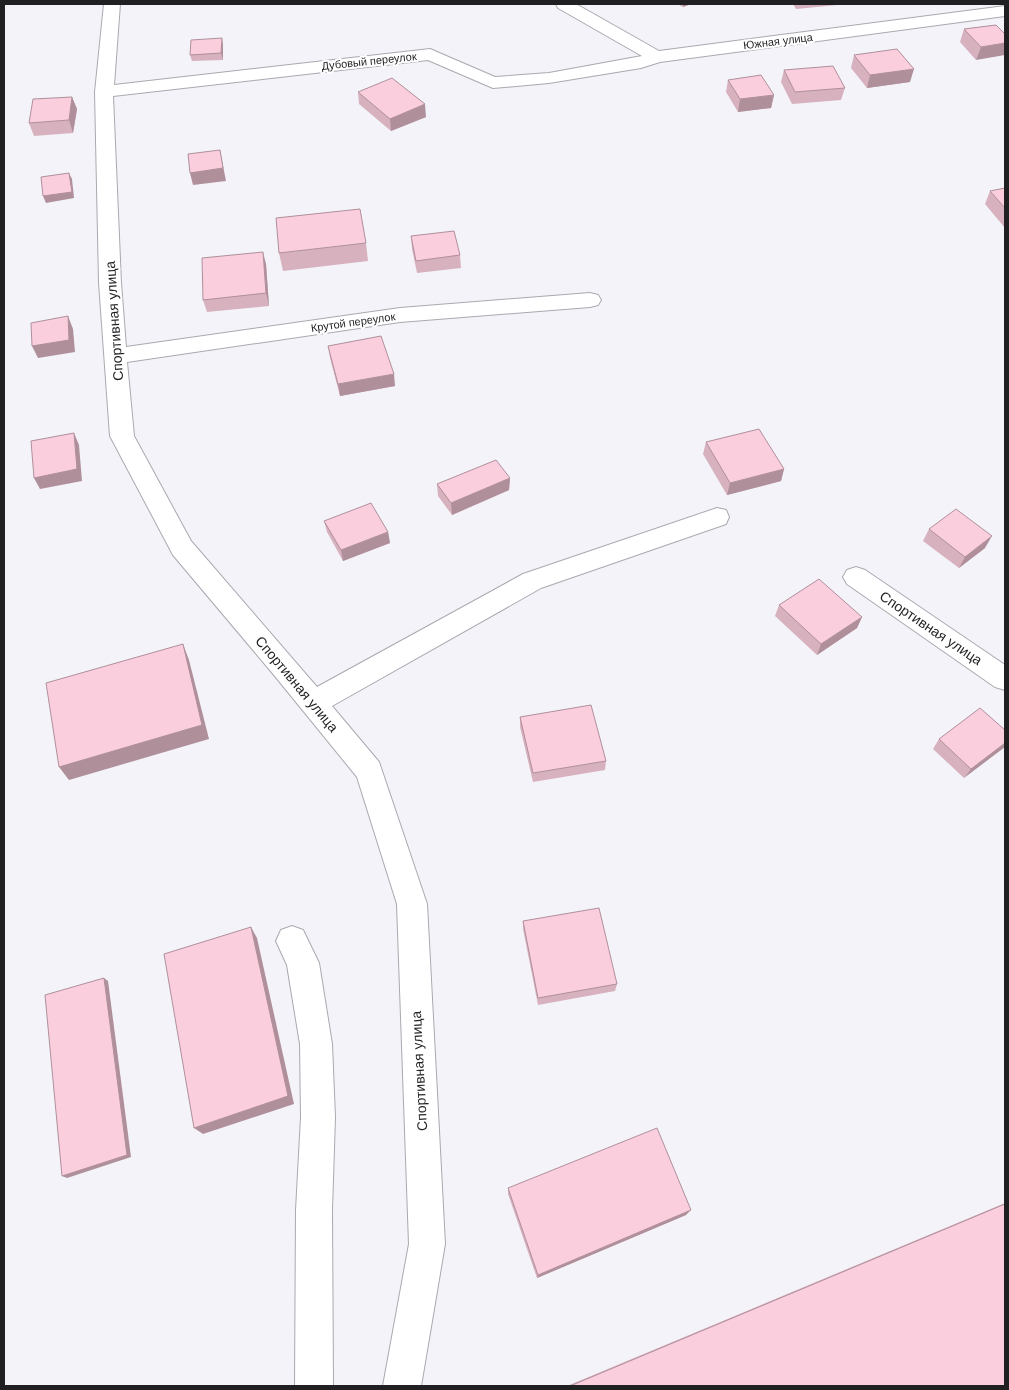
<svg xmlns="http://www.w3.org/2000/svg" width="1009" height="1390" viewBox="0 0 1009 1390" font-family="Helvetica,sans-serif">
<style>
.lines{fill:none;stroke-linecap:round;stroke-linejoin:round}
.minor-casing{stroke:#a9a9b0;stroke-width:2}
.minor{fill:#fff;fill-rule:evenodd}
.wall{fill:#d7b1bd}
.shaded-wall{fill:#af909a}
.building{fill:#facedc;stroke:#af909a}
.labels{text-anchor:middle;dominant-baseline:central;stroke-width:4;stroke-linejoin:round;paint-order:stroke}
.far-street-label{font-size:11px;fill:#201f22;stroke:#fff}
.street-label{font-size:14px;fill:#201f22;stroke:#fff}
</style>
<rect width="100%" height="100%" fill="#f4f3fa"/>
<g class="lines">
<defs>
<g id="minor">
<path d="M104,4H120L114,85L430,49L495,77L549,73L642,56L558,8L556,4H576L659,51L1005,6V16L660,62L641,68L549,83L493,88L428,60L113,96L121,283L126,347L400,308L590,293L598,295L601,300L598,305L590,307L400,322L127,362L134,436L191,541L317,687L523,574L717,508L726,510L729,517L726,524L541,588L332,706L379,762L427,904L445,1244L421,1386H383L409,1244L397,904L357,777L274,675L173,555L110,436L99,283L95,92Z"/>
<path d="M856,567L865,570L1005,665V690L995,687L847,584L843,577L847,570Z"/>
<path d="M292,926L303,930L319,963L332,1044L335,1117L332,1210L333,1386H295L296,1210L301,1117L300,1044L287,965L276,941L281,930Z"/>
</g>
</defs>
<!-- minor casing -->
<use href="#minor" class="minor-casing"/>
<!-- minor -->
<use href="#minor" class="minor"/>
</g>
<!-- wall -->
<g class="wall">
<path d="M677,4H691L683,7Z"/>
<path d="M793,4H838L837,5L796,9Z"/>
<path d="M996,25L976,60L960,42L964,29Z"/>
<path d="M223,44V60L192,61L190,55Z"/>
<path d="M854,55L910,82L867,88L851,68Z"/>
<path d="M784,70L845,88L841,100L792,104L781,82Z"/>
<path d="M728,80L774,95L771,108L738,112L726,92Z"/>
<path d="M358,92L426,117L391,131L359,104Z"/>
<path d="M72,97L77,109L73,133L34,136L29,123Z"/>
<path d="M1005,188V228L985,204L990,191Z"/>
<path d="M411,236L460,255L461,268L417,273L412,249Z"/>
<path d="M366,243L368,261L283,271L279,253Z"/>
<path d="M266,264L269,306L207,312L203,300Z"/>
<path d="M328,346L395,386L340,396L330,358Z"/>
<path d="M706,442L784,469L781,481L727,495L703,454Z"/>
<path d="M510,478L509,490L452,515L438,496L437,484Z"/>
<path d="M324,521L388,532L390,543L343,561L327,532Z"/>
<path d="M929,529L985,548L959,568L923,541Z"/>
<path d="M779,605L862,617L857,628L817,655L775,616Z"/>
<path d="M520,717L606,761L605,770L533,782L520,727Z"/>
<path d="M1005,730L964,778L933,749L939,739Z"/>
<path d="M523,921L617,984L615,991L538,1005L523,929Z"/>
<path d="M508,1188L686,1215L537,1278L508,1194Z"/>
<path d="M1005,1203V1386H567Z"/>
</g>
<!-- shaded-wall -->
<g class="shaded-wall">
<path d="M683,4H691L683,7Z"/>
<path d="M222,38L223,44V60L221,53Z"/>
<path d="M1005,43V55L976,60L981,47Z"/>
<path d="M914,69L910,82L867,88L870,75Z"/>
<path d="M774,95L771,108L738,112L740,99Z"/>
<path d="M72,97L77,109L73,133L69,120Z"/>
<path d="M425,104L426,117L391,131L390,119Z"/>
<path d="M220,150L226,181L193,185L190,173Z"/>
<path d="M69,173L72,179L74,198L46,203L43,196Z"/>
<path d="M263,252L266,264L269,306L266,293Z"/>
<path d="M68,316L73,329L75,352L38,358L32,346Z"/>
<path d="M394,374L395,386L340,396L338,384Z"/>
<path d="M74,433L79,445L82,481L40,489L34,478Z"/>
<path d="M784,469L781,481L727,495L730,483Z"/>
<path d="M510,478L509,490L452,515L451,503Z"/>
<path d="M388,532L390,543L343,561L341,550Z"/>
<path d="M992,536L985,548L959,568L965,557Z"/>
<path d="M862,617L857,628L817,655L821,644Z"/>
<path d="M183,644L189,660L209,739L69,780L59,767Z"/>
<path d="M1005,743V747L964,778L971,769Z"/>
<path d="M251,927L257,938L294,1104L203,1134L194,1128Z"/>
<path d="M104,978L108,981L131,1157L67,1178L62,1176Z"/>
<path d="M691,1210L686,1215L537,1278L538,1275Z"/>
</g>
<!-- building -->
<g class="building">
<path d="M996,25L1005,34V43L981,47L964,29Z"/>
<path d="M222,38L221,53L190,55L191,40Z"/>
<path d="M897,49L914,69L870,75L854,55Z"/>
<path d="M833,66L845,88L795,92L784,70Z"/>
<path d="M761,75L774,95L740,99L728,80Z"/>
<path d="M392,78L425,104L390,119L358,92Z"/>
<path d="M72,97L69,120L29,123L33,99Z"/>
<path d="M220,150L223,168L190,173L188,154Z"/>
<path d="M69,173L72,192L43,196L41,177Z"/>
<path d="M1005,188V208L990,191Z"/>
<path d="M360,209L366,243L279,253L276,218Z"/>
<path d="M454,231L460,255L416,261L411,236Z"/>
<path d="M263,252L266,293L203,300L202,258Z"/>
<path d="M68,316L69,340L32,346L31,323Z"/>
<path d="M381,336L394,374L338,384L328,346Z"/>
<path d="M759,429L784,469L730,483L706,442Z"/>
<path d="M74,433L77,469L34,478L31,441Z"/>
<path d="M496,460L510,478L451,503L437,484Z"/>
<path d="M371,503L388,532L341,550L324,521Z"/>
<path d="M956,509L992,536L965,557L929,529Z"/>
<path d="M819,579L862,617L821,644L779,605Z"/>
<path d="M183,644L202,725L59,767L46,683Z"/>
<path d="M591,705L606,761L533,773L520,717Z"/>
<path d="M980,708L1005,730V743L971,769L939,739Z"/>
<path d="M599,908L617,984L538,998L523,921Z"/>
<path d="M251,927L288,1096L194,1128L164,954Z"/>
<path d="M104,978L127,1155L62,1176L45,995Z"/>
<path d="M657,1128L691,1210L538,1275L508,1188Z"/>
<path d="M1005,1204V1386H570Z"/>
</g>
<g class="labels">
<!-- far-street labels -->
<g class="far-street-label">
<text transform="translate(778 41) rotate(-7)">Южная улица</text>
<text transform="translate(369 61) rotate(-6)">Дубовый переулок</text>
<text transform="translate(353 322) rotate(-8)">Крутой переулок</text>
</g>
<!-- street labels -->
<g class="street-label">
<text transform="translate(114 321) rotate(-94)">Спортивная улица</text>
<text transform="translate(931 628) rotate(34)">Спортивная улица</text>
<text transform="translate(297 684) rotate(50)">Спортивная улица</text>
<text transform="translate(419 1071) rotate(-93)">Спортивная улица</text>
</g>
</g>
<!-- border -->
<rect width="1009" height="1390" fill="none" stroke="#201f22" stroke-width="10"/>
</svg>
